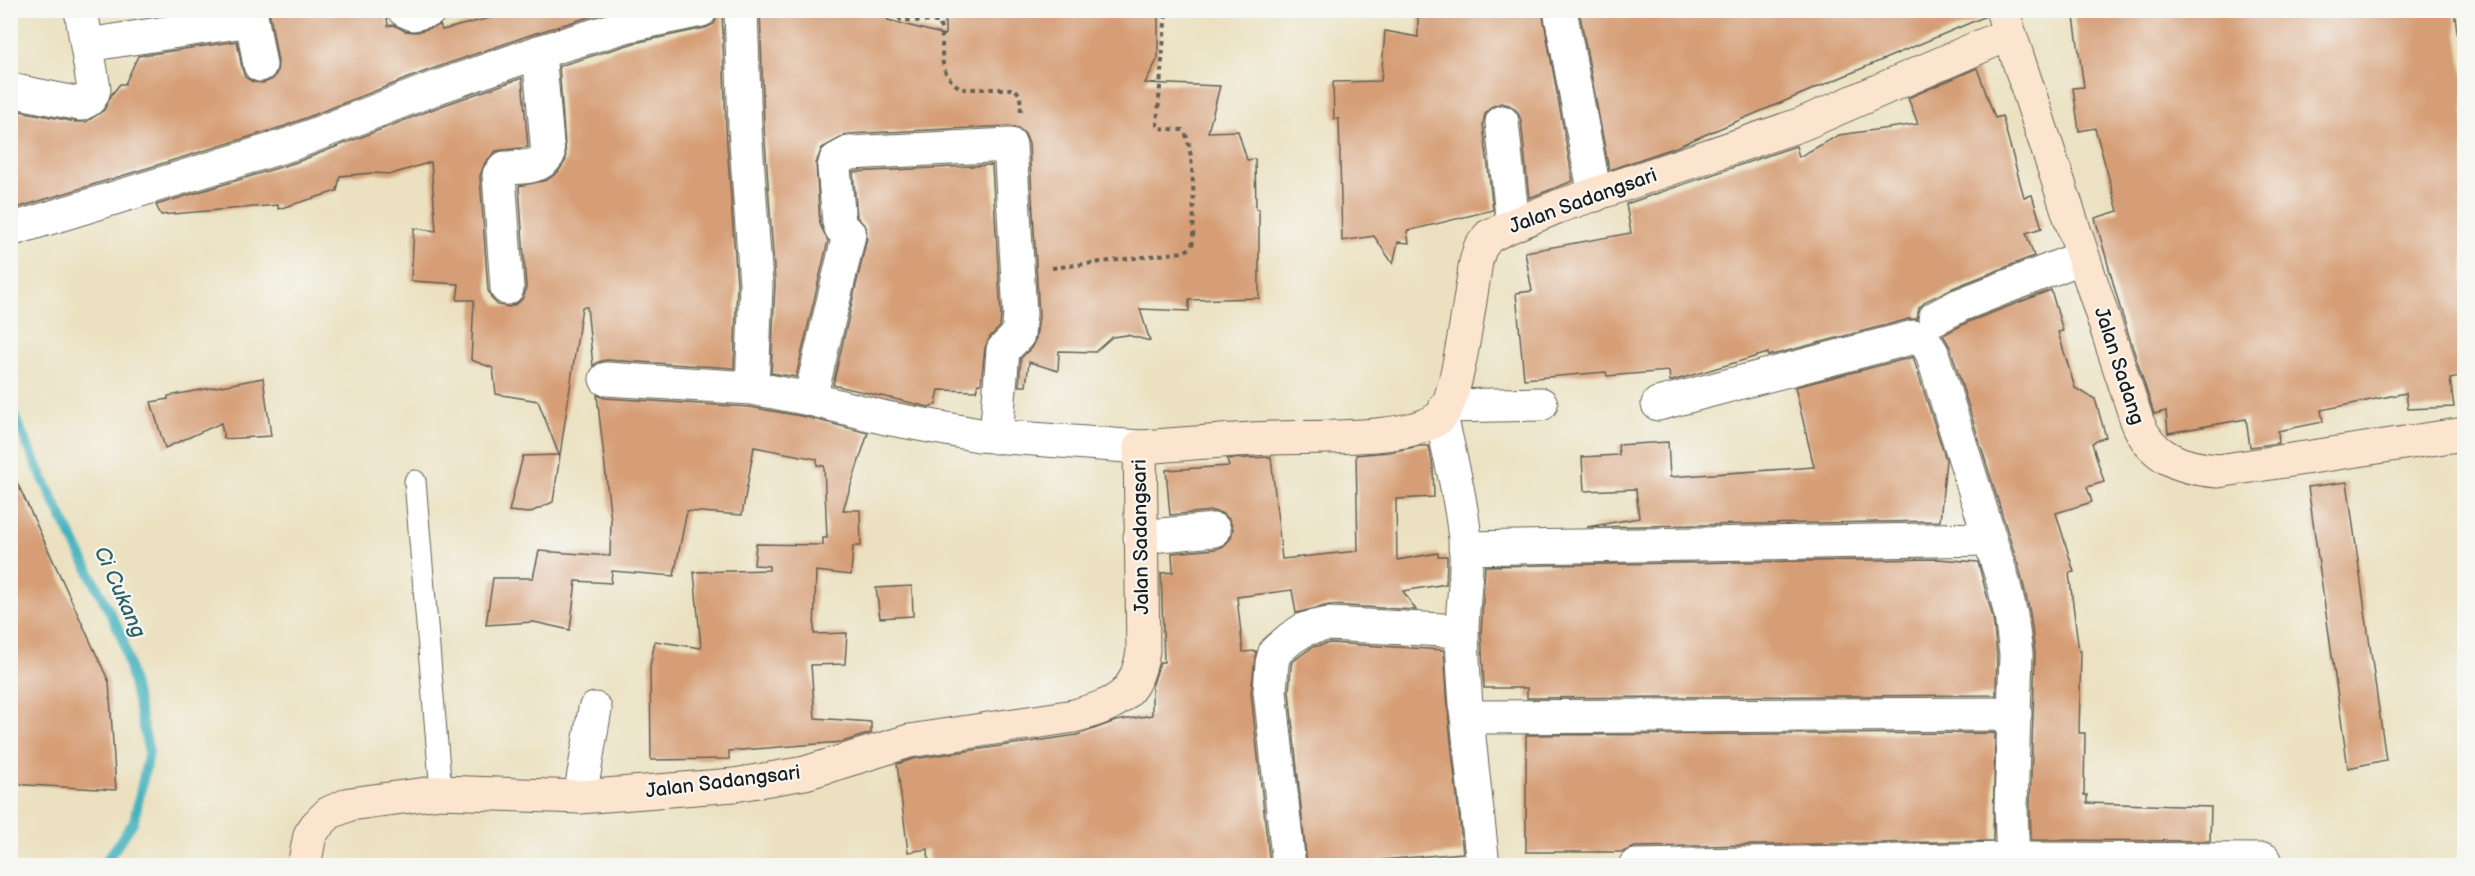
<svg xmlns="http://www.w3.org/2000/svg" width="2475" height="876" viewBox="0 0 2475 876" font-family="'Balsamiq Sans',sans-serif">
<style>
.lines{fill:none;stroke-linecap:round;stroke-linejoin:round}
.stream{stroke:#44b2be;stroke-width:10}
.building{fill:#d69e76}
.lane-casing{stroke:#646155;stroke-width:23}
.street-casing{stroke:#646155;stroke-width:35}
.secondary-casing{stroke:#646155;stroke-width:35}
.path{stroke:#646155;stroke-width:4;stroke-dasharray:4.5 4.5;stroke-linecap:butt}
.lane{stroke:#fff;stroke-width:21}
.street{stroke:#fff;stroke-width:33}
.secondary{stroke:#fbe5cf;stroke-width:33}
.labels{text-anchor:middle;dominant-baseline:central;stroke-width:4.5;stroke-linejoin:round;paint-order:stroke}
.street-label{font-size:20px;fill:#1c1c1c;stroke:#f6f6f2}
.water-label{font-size:21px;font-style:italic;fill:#2e6065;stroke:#f6f6f2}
</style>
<rect width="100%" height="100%" fill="#f6f6f2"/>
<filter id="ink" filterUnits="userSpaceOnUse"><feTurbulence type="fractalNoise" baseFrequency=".0167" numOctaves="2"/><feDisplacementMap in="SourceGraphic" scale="12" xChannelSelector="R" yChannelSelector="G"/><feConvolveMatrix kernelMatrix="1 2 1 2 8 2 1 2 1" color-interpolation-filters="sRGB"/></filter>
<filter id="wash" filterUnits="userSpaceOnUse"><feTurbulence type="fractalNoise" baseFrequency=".008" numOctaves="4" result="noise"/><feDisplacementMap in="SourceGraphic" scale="24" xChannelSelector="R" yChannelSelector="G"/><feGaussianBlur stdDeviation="1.35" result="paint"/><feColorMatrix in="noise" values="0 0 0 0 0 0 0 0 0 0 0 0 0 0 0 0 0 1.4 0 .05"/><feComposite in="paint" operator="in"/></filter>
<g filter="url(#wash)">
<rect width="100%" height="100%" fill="#ebe1c0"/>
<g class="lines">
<!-- stream -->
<path class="stream" d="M10,407L54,502L122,636L149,752L134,821L103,866"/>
</g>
<g id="blocks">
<!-- building -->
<g class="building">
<path d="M160,10H189L158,15Z"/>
<path d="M269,10H386L388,26L394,25L405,31L417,32L440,25L442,30L494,17V10H612L533,34L429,70L285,126L10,210V109L76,122H86L104,110L112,94L120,84H125L138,56L237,41L242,68L245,77L253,82L264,83L273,79L277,72L278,62Z"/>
<path d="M719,10H722L726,129L737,284L734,368L607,360L598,362L593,366L587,307H582L553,502L529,513L509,511L523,456L559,455L538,401L496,394L493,368L471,360L474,300H457L459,284L411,281L414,228L436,231L431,162L392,174L372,173L340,176L337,191L278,209V205L161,215L156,205L297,162L441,106L522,78L528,147L496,151L485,163L480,176L488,290L492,299L498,305L509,307L518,303L524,297L526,287L519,186L547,180L558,172L566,160L559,66L634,43L705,28L714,24Z"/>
<path d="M760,10H884L888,20L945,35V10H1158V58L1145,83L1220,86L1208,132L1238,131L1247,160L1255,159L1256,209H1259V298L1189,300V311L1140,309L1150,341L1127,335L1112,337L1095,352L1059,351L1058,371L1029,362L1026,386H1019L1021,358L1031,348L1036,338L1039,316L1029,144L1025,134L1018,128L1009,126L848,134L822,148L816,163L820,224L828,241L796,377L771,373L775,283L764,127Z"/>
<path d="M1418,10H1542L1573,181L1529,198L1521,120L1517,111L1509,105L1501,103L1491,107L1485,114L1483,124L1493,210L1407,231L1409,243L1398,242L1393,264L1374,236L1342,241L1339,119H1334L1333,82L1381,81L1385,31L1418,37Z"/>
<path d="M1579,10H1984V17L1676,147L1609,170Z"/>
<path d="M2073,10H2454L2464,80V376L2450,379L2454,407L2408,409L2406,393L2321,410L2323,422L2278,431L2279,443L2250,447L2246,419L2168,433L2166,411L2154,414L2121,311L2095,218L2118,211L2095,128L2079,131L2073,88L2084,87Z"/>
<path d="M1977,68L1995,118L2002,116L2024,197L2032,195L2042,228L2026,233L2034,256L1953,288L1926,301L1919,308L1917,319H1909L1768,356V353L1672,381H1670L1669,371L1607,376L1606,372L1524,379L1516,293L1532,291L1525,252L1631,233L1626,204L1796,146L1799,157L1839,135L1918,124L1908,98Z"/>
<path d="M992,165L1001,314L1000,327L990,337L985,348L981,384H978L976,391L939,390L936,404L929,407L833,385L867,238L866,227L857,217L853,172Z"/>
<path d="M2051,290L2063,331L2058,332L2075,388L2095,399L2106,437L2092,443L2104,482L2087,487L2092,502L2056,513L2074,572L2069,573L2079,651H2081L2079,733H2085L2084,795H2087V803L2211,807L2210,841L2031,840L2030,807L2035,654L2030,613L2021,575L1950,347L1943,335L1968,322Z"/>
<path d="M1913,357L1946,460L1940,521L1587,527L1639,518L1636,489L1584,491L1582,457L1619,455L1618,445L1668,442L1670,477L1814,467L1795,387Z"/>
<path d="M263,378L271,436L224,439L221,423L165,448L151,402L168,399V396Z"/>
<path d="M597,395L605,398L750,407L806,417L868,433L843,510H860L861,546H853L851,575L816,571L814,634L847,633L845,664L811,665L815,718L871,722V733L842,742L729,751V759L651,760L650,666L655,641L701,648L694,572L769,570V566L754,565L756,544L823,545V538H827L824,466L817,465V459L754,447L742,515L687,511L674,576L612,571L611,583L576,581L570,630L534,622L486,625L493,578H533L539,551L610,556L611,521Z"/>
<path d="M1420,446H1429L1433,467L1434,497L1396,499L1397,560L1438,553V556H1447V561L1446,584L1403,591L1416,610L1329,605L1296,613L1292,590L1237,597L1243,652L1256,651L1251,693L1270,866H929L928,849L908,852L897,764L913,759L1077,735L1116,721L1152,715V687L1160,662H1164L1161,573L1173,572L1172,553L1216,549L1224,546L1231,538L1233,529L1229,519L1221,513L1212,511L1170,515L1166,470L1229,466L1227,459L1271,457L1282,559L1358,551L1356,455L1389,452Z"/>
<path d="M10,467L109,682L116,790L10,784Z"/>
<path d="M2347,482L2386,760L2348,768L2308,487Z"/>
<path d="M1937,559L1978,562L1993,618L1997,655L1996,695L1527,698V688H1484L1481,633L1485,566Z"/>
<path d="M912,586L913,616L880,618L876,588Z"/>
<path d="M1330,643L1444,650L1449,722L1463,853L1381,860V866H1307L1289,691L1291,666L1292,662L1312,647Z"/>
<path d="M1995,733L1993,841L1635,847L1623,852H1526V735Z"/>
</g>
</g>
</g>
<g filter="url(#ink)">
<use href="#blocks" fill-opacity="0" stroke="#646155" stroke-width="1.5"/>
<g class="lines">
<defs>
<path id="lane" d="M415,481L441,792"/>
<g id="street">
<path d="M250,10L260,65"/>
<path d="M404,10L413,14L430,10"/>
<path d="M741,10L745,128L756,284L752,388"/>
<path d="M1560,10L1595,195"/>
<path d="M87,45L251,20"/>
<path d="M10,90L80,104C89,101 92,98 94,89L81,10"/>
<path d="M1502,122L1513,225"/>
<path d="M10,230L291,144L435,88L539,52L629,25L701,10"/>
<path d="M507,288L499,175L505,168C520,167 539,169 548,155L539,52"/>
<path d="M1935,318L1960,305L2083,257"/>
<path d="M606,379L752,388L810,399L886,418L979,435L1140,447"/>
<path d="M810,399L848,239L849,234L841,228L839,222L834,168L836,160L849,153L1010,145L1020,314L1018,335L1003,350L996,437"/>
<path d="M1658,404L1914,337L1926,343L1932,353L2003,581L2011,615L2016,654L2011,807L2013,866"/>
<path d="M1446,406L1541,404"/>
<path d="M1441,416C1451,460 1463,506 1466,551C1467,579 1462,606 1462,633C1464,711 1475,788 1483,866"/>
<path d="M1140,537L1214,530"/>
<path d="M1465,548L1989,539"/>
<path d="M1467,717L2015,714"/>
<path d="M580,797L595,709"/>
<path d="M1289,866L1270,691L1272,663L1275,652L1291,638L1305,629L1328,624L1462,631"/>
<path d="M1635,866L2013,859L2265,860"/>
</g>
<g id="secondary">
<path d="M2002,10L2137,421C2151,457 2180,468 2218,471L2464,434"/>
<path d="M304,866L310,835L316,826L329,813L350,804L441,792L580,797L734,785L805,773L909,741L1074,716C1116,704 1136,697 1143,651L1140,447C1184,444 1228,440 1271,438C1310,436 1414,442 1441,416C1458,400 1471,290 1476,262L1480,248L1489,236L1513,225L1557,207L1802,124L2009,34"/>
</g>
</defs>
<!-- lane casing -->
<use href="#lane" class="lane-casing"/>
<!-- street casing -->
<use href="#street" class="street-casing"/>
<!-- secondary casing -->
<use href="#secondary" class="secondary-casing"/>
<!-- path -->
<g class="path">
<path d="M893,10L901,20L939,22C948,48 931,70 962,89H1015L1020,95L1021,114"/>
<path d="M1052,268L1184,252L1192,247C1195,229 1195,141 1183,130L1158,128L1157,125L1166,10"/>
</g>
<!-- lane -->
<use href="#lane" class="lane"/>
<!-- street -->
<use href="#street" class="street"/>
<!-- secondary -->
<use href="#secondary" class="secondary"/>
</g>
</g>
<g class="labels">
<!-- street labels -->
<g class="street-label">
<text transform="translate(1583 201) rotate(-20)">Jalan Sadangsari</text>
<text transform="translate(2119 366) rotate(72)">Jalan Sadang</text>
<text transform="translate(1141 537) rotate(-91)">Jalan Sadangsari</text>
<text transform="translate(723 782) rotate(-7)">Jalan Sadangsari</text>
</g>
<!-- water labels -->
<g class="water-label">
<text transform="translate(120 592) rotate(66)">Ci Cukang</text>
</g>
</g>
<!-- margin -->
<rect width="2475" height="876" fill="none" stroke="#f6f6f2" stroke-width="36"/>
</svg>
